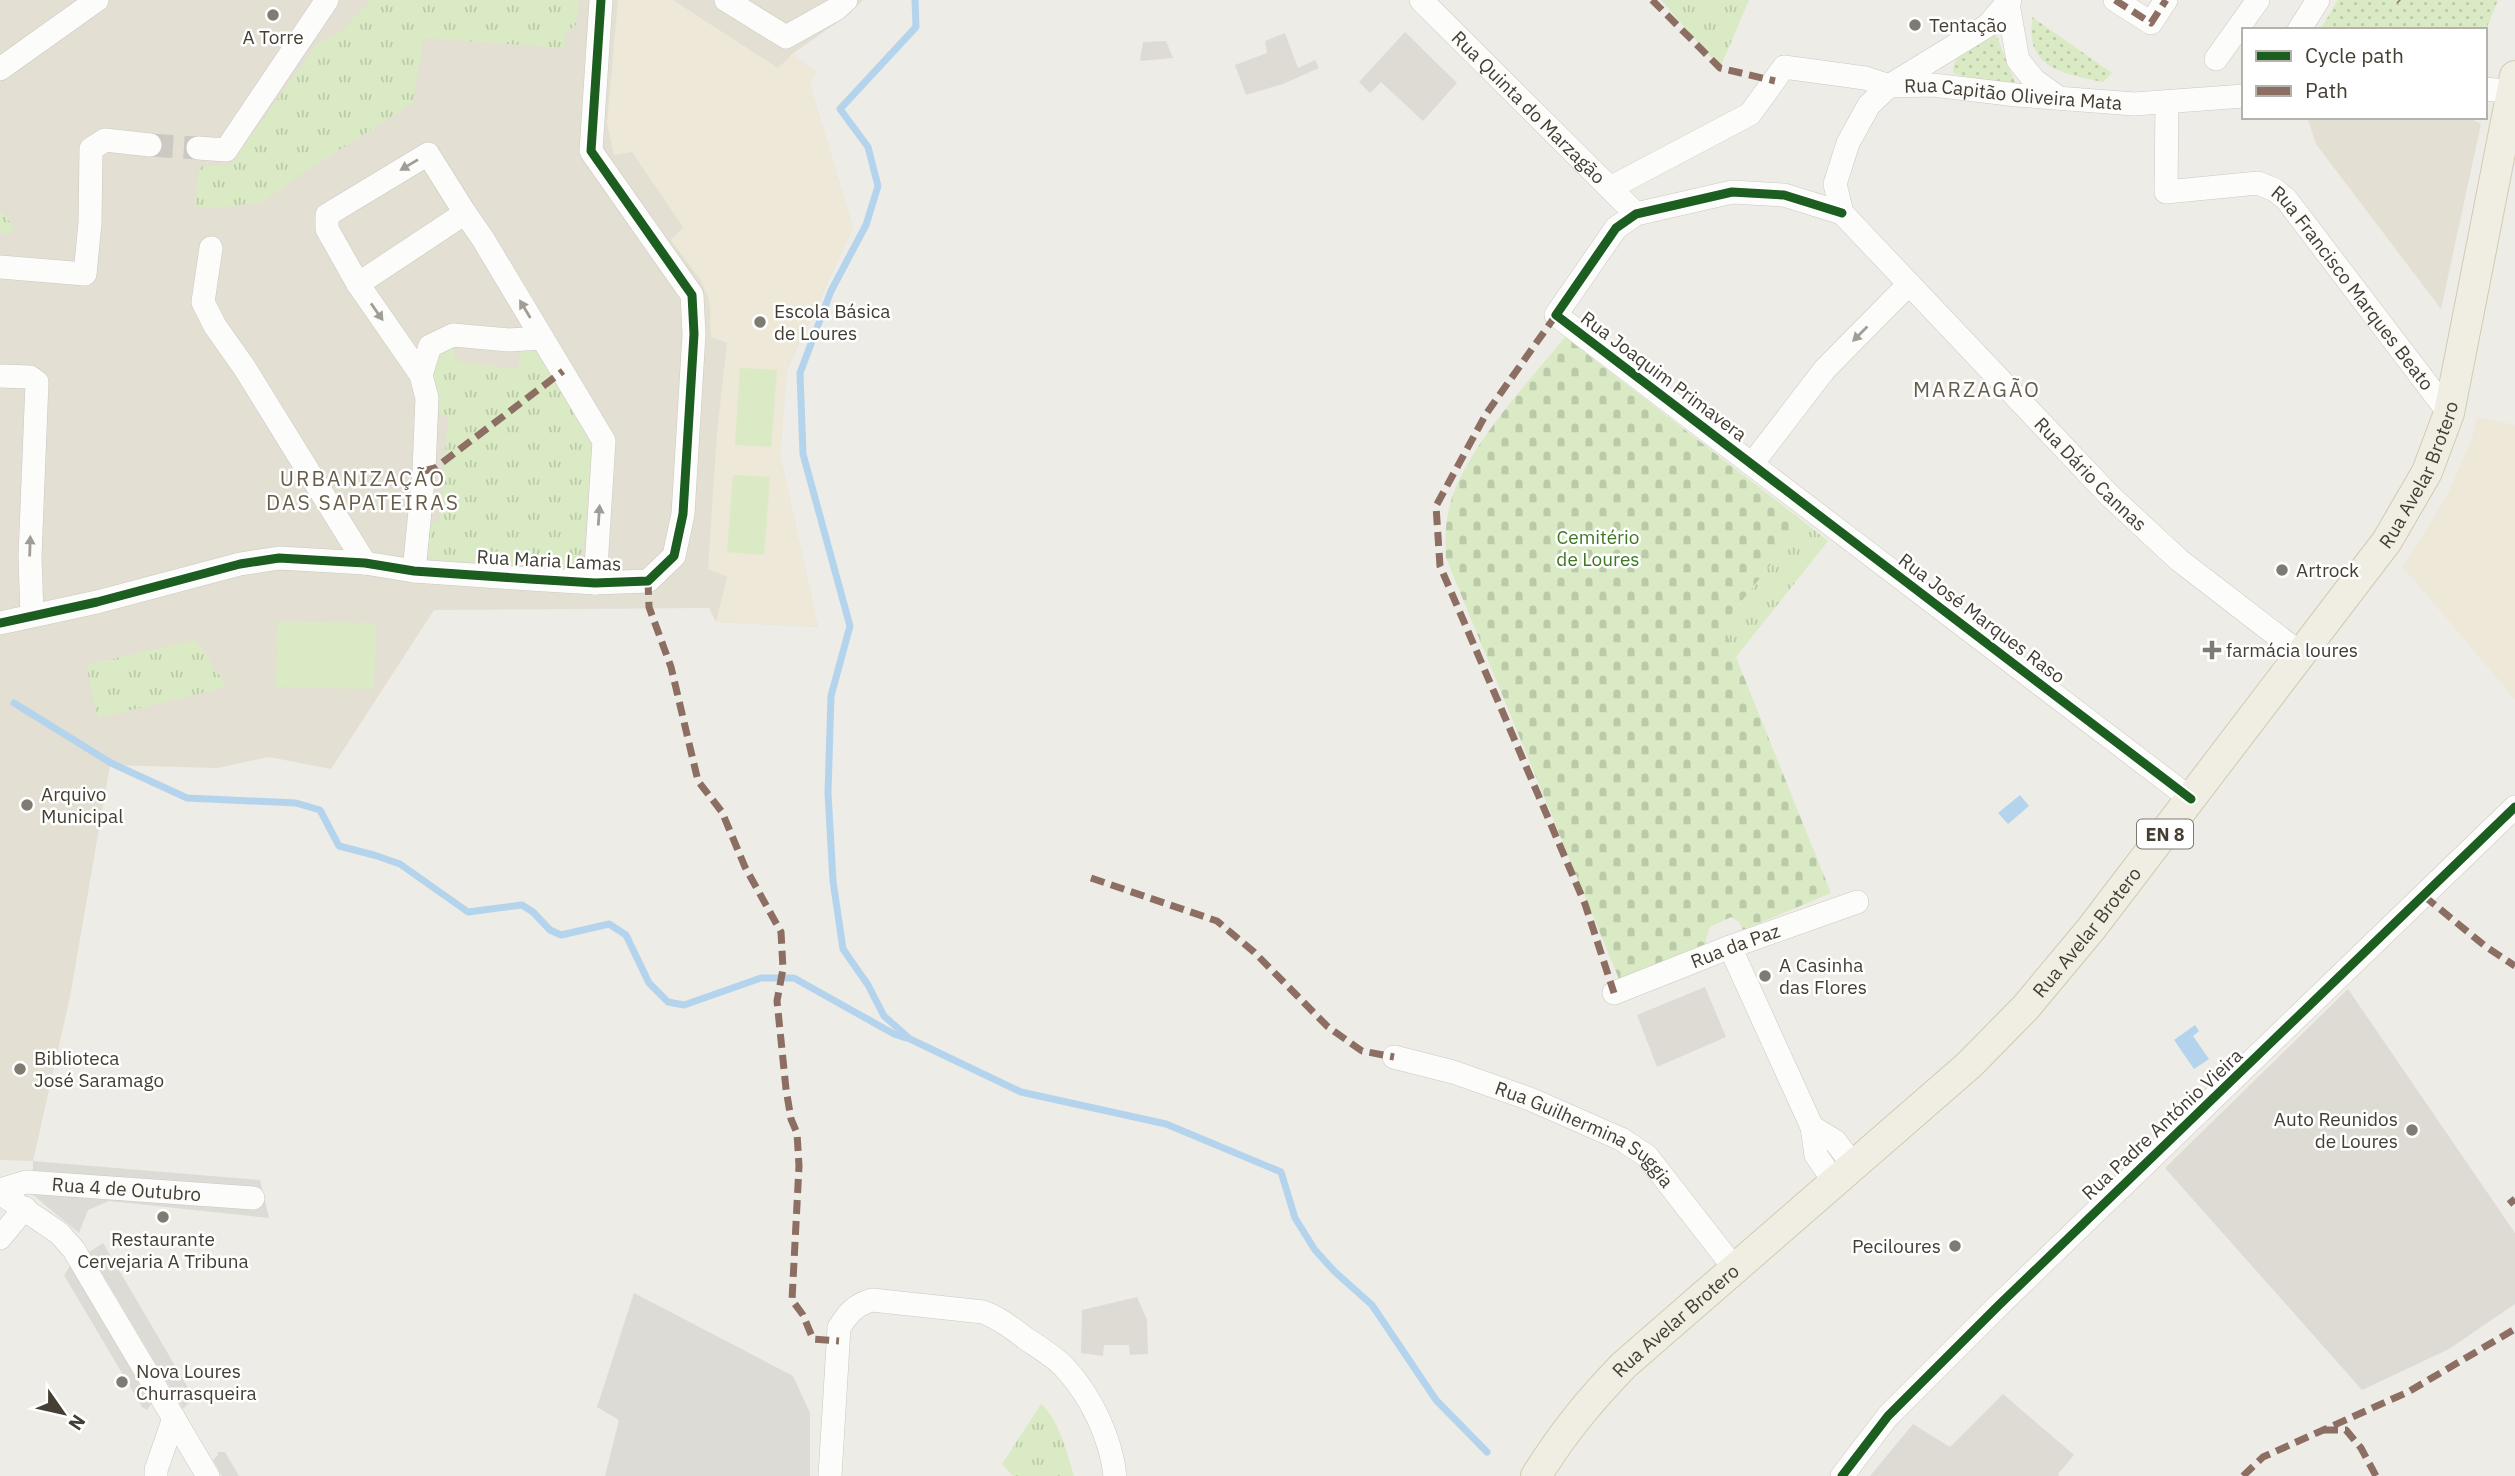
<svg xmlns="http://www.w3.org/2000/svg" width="2515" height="1476" viewBox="0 0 2515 1476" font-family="'IBM Plex Sans',sans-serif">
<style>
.residential{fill:#e3dfd3}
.industrial{fill:#dedbd4}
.education{fill:#ede8d8}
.grass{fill:url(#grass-tufts)}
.cemetery{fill:url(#cemetery-stones)}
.garden{fill:url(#garden-dots)}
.pitch{fill:#d9eac4}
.parking{fill:#dddbd6}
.water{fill:#b4d4ee}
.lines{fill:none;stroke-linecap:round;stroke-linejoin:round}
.stream{stroke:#b4d4ee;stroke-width:7}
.minor-tunnel{stroke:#ccc9c2;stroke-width:23;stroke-dasharray:23 11;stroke-linecap:butt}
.minor-casing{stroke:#cbc8c2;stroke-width:24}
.major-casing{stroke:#d1cab2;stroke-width:32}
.minor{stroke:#fcfcfb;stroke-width:23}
.major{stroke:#f0ede2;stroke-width:30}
.quiet{stroke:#8d6e63;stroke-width:7;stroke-dasharray:14 7;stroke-linecap:butt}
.cycleway-casing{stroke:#fff;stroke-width:13}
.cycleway{stroke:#1b5e20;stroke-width:9}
.oneway{fill:#a09d97}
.poi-dot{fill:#807b72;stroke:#fff;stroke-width:2.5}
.labels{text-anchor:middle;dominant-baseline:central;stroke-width:5;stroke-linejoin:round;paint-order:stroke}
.shield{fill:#fff;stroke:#7c7870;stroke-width:2}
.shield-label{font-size:18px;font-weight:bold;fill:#443e33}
.poi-label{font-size:19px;fill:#443e33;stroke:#fff;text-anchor:start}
.street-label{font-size:19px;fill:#443e33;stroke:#fff}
.park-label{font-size:19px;fill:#3f7725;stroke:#fff}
.neighbourhood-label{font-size:21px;letter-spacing:2px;fill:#675d4a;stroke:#fff}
</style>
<defs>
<pattern id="grass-tufts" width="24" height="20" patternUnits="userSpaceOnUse" patternTransform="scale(1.75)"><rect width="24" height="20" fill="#d9eac4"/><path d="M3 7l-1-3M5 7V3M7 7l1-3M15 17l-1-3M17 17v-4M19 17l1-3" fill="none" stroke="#bbcaa9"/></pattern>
<pattern id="cemetery-stones" width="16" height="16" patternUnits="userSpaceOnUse" patternTransform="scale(1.75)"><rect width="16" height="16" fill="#d9eac4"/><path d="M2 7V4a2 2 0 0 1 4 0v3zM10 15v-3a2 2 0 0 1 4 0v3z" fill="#bbcaa9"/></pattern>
<pattern id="garden-dots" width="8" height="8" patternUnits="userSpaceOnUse" patternTransform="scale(1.75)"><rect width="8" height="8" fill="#d9eac4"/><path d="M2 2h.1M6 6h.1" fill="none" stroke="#bbcaa9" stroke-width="1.8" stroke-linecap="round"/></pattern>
</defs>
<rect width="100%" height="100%" fill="#eeece6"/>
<!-- residential -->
<g class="residential">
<path d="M0,0H863L848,15L792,54L816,71L810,85L853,228L787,369L780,455L818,627L716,622L709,608L434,610L331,769L269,757L217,768L110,765L70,997L33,1161L0,1160Z"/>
<path d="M2307,117H2467L2481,124L2441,309L2316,144Z"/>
</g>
<!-- industrial -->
<g class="industrial">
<path d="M1405,32L1457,83L1423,121L1381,82L1370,93L1359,82Z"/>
<path d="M1285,33L1298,68L1315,60L1319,68L1283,84L1246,95L1235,65L1267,53L1265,41Z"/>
<path d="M1166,41L1173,58L1140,61L1143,42Z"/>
<path d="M1705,987L1726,1037L1657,1067L1637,1015Z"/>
<path d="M2348,989L2515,1233V1304L2449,1349L2362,1390L2165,1168Z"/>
<path d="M1137,1297L1147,1320L1148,1354L1130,1355L1129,1345H1104L1103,1356L1081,1353L1082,1310Z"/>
<path d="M2003,1394L2074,1455L2058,1474L2059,1476H1870L1913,1424L1950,1447Z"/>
</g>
<!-- education -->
<g class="education">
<path d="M618,0H673L778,68L792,54L816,71L810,85L853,228L787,368L780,455L818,627L716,622L727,577L708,569L717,433L727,343L711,337L710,306L708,297L701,281L671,240L683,227L632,152L614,155L607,123Z"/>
<path d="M2477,417L2515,425V699L2403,567L2448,494L2472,438Z"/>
</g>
<!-- grass -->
<g class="grass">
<path d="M371,0H579L576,25L565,33L564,48L424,38L412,104L304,172L263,202L219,208L198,207L195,201L199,167L231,164L317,44L343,30Z"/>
<path d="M1661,0H1749L1720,68Z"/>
<path d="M0,210L15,229L11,234L0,233Z"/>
<path d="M454,343L455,361L518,369L520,346L546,354L592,448L583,550L572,570L433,559L426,551L425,523L440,522L448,417L433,409L429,391L433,358Z"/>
<path d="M1804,522L1828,541L1736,657L1723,625Z"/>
<path d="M196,640L227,687L98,718L86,665Z"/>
<path d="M1041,1404C1058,1417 1068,1455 1074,1476H1013L1002,1464Z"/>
</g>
<!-- cemetery -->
<path class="cemetery" d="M1565,337L1804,522L1723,625L1831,893L1743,930L1739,922L1731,917L1710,927L1706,939L1705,953L1619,979L1446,558C1445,540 1445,523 1450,505C1464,450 1529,382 1565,337Z"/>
<!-- garden -->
<g class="garden">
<path d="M2338,0H2498L2485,32V30H2320Z"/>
<path d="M2032,17L2112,73L2103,82C2076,76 2038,72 2032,40C2031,33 2032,24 2032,17Z"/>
<path d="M1995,32L2016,84L1961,76L1953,73C1952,51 1978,42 1995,32Z"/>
</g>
<!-- pitch -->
<g class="pitch">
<path d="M740,368L777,370L771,447L735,445Z"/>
<path d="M733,475L770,477L764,555L727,552Z"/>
<path d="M277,621L376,623L374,689L276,687Z"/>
</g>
<!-- parking -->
<g class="parking">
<path d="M33,1161L260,1180L269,1218L109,1201L88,1210L79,1233L33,1195Z"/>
<path d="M103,1243L194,1398L183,1409L89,1252Z"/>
<path d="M72,1263L154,1401L147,1410L142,1407L64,1275Z"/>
<path d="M634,1293L793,1376L810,1413V1476H605L619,1420L597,1407Z"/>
<path d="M217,1452H225L239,1476H222L213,1460L218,1455Z"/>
</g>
<!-- water -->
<g class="water">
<path d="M2020,795L2029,806L2008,824L1998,813Z"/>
<path d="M2195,1025L2199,1031L2193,1036L2209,1059L2194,1069L2174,1040Z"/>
</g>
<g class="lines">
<!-- stream -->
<g class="stream">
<path d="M915,0L916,27L840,109L868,147L878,186L866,225L831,291L800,373L803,454L850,626L831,696L828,793L833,881L843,949L868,985L884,1016L910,1039L1021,1092L1166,1124L1281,1172L1295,1218L1315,1250L1335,1272L1372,1305L1436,1400L1487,1452"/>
<path d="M14,703L111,763L187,798L296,803L320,810L339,846L374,855L400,864L468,912L522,905L533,912L550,930L561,935L609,924L626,935L649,983L668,1002L684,1005L761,978H794L894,1034L906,1038"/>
</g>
<!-- minor-tunnel -->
<path class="minor-tunnel" d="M150,145L198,148"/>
<defs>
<g id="minor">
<path d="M726,0L786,37L836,9L846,0"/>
<path id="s1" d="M1421,0L1636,214"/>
<path id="s2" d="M2010,0L1987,26L1889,86L1869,105L1848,143L1835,184L1842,213L2109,495L2179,560L2297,651L2299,655"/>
<path d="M2115,0L2151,23L2166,0"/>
<path d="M2008,4L2018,60L2034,80L2059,98"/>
<path d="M2299,30L2318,0"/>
<path d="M2216,59L2258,0"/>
<path d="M0,69L97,0"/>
<path d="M2485,89L2515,92"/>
<path id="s3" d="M2167,102L2166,192L2258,183L2275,190L2286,199L2449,413"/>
<path d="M198,148L226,150L327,0"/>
<path id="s4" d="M1610,188L1750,114L1784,67L1865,78L1889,86L1933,85L2017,95L2134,104L2244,96"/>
<path d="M1842,213L1784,195L1732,192L1636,214L1616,228L1556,315L2191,799"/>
<path d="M211,248L203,302L215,326L244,367L365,563"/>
<path d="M0,267L85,274L90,223L91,149L105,140L150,145"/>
<path d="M358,284L327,229V215L428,154L465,213"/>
<path d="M421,375L430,346L453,335L509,340L542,338"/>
<path d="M0,376L30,377L37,382L30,557L32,615"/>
<path d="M1752,464L1825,369L1908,285"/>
<path d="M414,571L424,471L427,398L421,375L358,284L465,213L483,239L604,441L595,583"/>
<path d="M0,623L97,602L240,564L279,558L365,563L414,571L530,579L595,583L648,581L674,556L683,514L694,334L692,295L591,151L601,0"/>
<path d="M1730,947L1812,1127L1816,1155L1835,1183"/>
<path id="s5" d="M1614,993L1730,947L1857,902"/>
<path id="s6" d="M1394,1057L1453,1072L1530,1099L1621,1139L1647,1156L1735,1269"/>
<path d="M1812,1127L1835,1141L1854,1166"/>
<path id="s7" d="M0,1190L26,1182L253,1198"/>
<path d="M0,1193L59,1233L74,1250L208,1476"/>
<path d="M0,1238L25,1208"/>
<path d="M156,1476V1470L174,1418"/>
<path d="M830,1476L839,1328C848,1313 855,1305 872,1300L983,1312C999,1318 1012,1328 1025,1338C1038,1347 1054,1356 1065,1368C1091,1396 1111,1438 1115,1476"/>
<path d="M1842,1476L1888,1416L1999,1305L2515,807"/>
</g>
<g id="major">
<path id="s8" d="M1536,1476C1563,1433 1589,1401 1624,1365L1969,1065L2026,1007L2091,929L2387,541L2427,472L2449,413L2515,76"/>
</g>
</defs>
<!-- minor casing -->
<use href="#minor" class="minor-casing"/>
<!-- major casing -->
<use href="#major" class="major-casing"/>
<!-- minor -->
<use href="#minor" class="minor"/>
<!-- major -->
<use href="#major" class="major"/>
<!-- quiet -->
<g class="quiet">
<path d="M1652,0L1720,68L1775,81"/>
<path d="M2115,0L2151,23L2166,0"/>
<path d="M2399,0L2400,1"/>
<path d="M1556,315L1486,414L1436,506L1440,566L1585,904L1614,993"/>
<path d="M424,471L435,468L563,371"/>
<path d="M648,581L649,607L671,667L698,781L722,812L745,867L781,932L783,969L777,1001L786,1089L791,1119L797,1133L799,1166L792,1300L803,1315L813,1339L839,1341"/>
<path d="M1091,878L1217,921L1254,952L1328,1027L1362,1051L1394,1057"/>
<path d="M2424,896L2485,946L2515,966"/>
<path d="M2509,1204L2515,1199"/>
<path d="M2324,1430H2346L2361,1448L2376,1476"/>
<path d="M2243,1476L2263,1457L2408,1392L2515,1329"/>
</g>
<defs>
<g id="cycleway">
<path d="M1842,213L1784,195L1732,192L1636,214L1616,228L1556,315L2191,799"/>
<path d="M0,623L97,602L240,564L279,558L365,563L414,571L530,579L595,583L648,581L674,556L683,514L694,334L692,295L591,151L601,0"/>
<path d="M1842,1476L1888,1416L1999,1305L2515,807"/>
</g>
</defs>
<!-- cycleway casing -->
<use href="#cycleway" class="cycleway-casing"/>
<!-- cycleway -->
<use href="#cycleway" class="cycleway"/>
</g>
<!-- one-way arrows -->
<defs><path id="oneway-solid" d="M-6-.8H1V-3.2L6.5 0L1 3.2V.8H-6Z" transform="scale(1.75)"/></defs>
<g class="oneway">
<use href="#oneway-solid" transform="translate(409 165) rotate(149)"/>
<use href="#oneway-solid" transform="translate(525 309) rotate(-121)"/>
<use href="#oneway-solid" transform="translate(377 312) rotate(55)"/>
<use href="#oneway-solid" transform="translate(1860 334) rotate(135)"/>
<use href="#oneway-solid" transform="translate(599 515) rotate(-86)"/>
<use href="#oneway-solid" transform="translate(30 546) rotate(-88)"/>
</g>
<!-- markers -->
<g class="poi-dot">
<circle cx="273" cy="15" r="7"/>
<circle cx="1915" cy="25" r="7"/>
<circle cx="760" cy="322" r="7"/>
<circle cx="2282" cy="570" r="7"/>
<path d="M2208.5 639.5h7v7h7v7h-7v7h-7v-7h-7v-7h7z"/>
<circle cx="27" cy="805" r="7"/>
<circle cx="1765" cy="976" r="7"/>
<circle cx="20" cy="1069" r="7"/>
<circle cx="2412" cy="1130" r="7"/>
<circle cx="163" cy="1217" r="7"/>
<circle cx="1955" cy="1246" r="7"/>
<circle cx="122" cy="1382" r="7"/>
</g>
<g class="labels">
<!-- shield labels -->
<rect class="shield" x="2137" y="819.5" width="56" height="29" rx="5"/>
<g class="shield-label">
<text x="2165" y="834">EN 8</text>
</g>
<!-- poi labels -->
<g class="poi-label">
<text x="1929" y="25">Tentação</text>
<text x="273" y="37" text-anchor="middle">A Torre</text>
<text x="774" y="311">Escola Básica<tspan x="774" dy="22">de Loures</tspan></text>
<text x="2296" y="570">Artrock</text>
<text x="2226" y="650">farmácia loures</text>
<text x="41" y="794">Arquivo<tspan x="41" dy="22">Municipal</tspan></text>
<text x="1779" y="965">A Casinha<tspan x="1779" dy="22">das Flores</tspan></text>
<text x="34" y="1058">Biblioteca<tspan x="34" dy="22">José Saramago</tspan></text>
<text x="2398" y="1119" text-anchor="end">Auto Reunidos<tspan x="2398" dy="22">de Loures</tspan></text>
<text x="163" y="1239" text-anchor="middle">Restaurante<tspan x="163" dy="22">Cervejaria A Tribuna</tspan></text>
<text x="1941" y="1246" text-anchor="end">Peciloures</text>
<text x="136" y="1371">Nova Loures<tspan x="136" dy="22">Churrasqueira</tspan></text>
</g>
<!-- street labels -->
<g class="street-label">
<text stroke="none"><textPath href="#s4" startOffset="448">Rua Capitão Oliveira Mata</textPath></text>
<text stroke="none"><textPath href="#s1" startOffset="152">Rua Quinta do Marzagão</textPath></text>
<text stroke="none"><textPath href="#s3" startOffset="326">Rua Francisco Marques Beato</textPath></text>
<text transform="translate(1664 376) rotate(37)">Rua Joaquim Primavera</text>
<text stroke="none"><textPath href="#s2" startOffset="654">Rua Dário Cannas</textPath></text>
<text stroke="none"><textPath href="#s8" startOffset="1344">Rua Avelar Brotero</textPath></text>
<text transform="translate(549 560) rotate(3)">Rua Maria Lamas</text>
<text transform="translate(1982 618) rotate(37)">Rua José Marques Raso</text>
<text stroke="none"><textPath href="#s8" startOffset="777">Rua Avelar Brotero</textPath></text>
<text stroke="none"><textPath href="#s5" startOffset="130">Rua da Paz</textPath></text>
<text transform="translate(2162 1124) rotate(-43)">Rua Padre António Vieira</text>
<text stroke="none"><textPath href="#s6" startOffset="208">Rua Guilhermina Suggia</textPath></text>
<text stroke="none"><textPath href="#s7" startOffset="128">Rua 4 de Outubro</textPath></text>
<text stroke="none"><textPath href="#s8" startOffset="210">Rua Avelar Brotero</textPath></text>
</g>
<!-- park labels -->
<g class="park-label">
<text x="1598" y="537">Cemitério<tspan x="1598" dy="22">de Loures</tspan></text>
</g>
<!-- neighbourhood labels -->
<g class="neighbourhood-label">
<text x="1977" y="389">MARZAGÃO</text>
<text x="363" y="478">URBANIZAÇÃO<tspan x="363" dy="24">DAS SAPATEIRAS</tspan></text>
</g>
</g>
<!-- legend -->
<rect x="2242" y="28" width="245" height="91" fill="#ffffff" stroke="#b4b2ad" stroke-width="2"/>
<rect x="2256" y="51" width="35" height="10" fill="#1b5e20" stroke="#b4b2ad" stroke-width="2"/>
<text x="2305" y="63" font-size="21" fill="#443e33">Cycle path</text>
<rect x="2256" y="86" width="35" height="10" fill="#8d6e63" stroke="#b4b2ad" stroke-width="2"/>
<text x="2305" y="98" font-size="21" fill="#443e33">Path</text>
<!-- north arrow -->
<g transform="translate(63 1413) rotate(124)" stroke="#ffffff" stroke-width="5" paint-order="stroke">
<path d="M0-5L12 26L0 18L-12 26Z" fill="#443e33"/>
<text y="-10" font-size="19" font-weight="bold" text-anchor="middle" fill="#443e33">N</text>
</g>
</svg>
